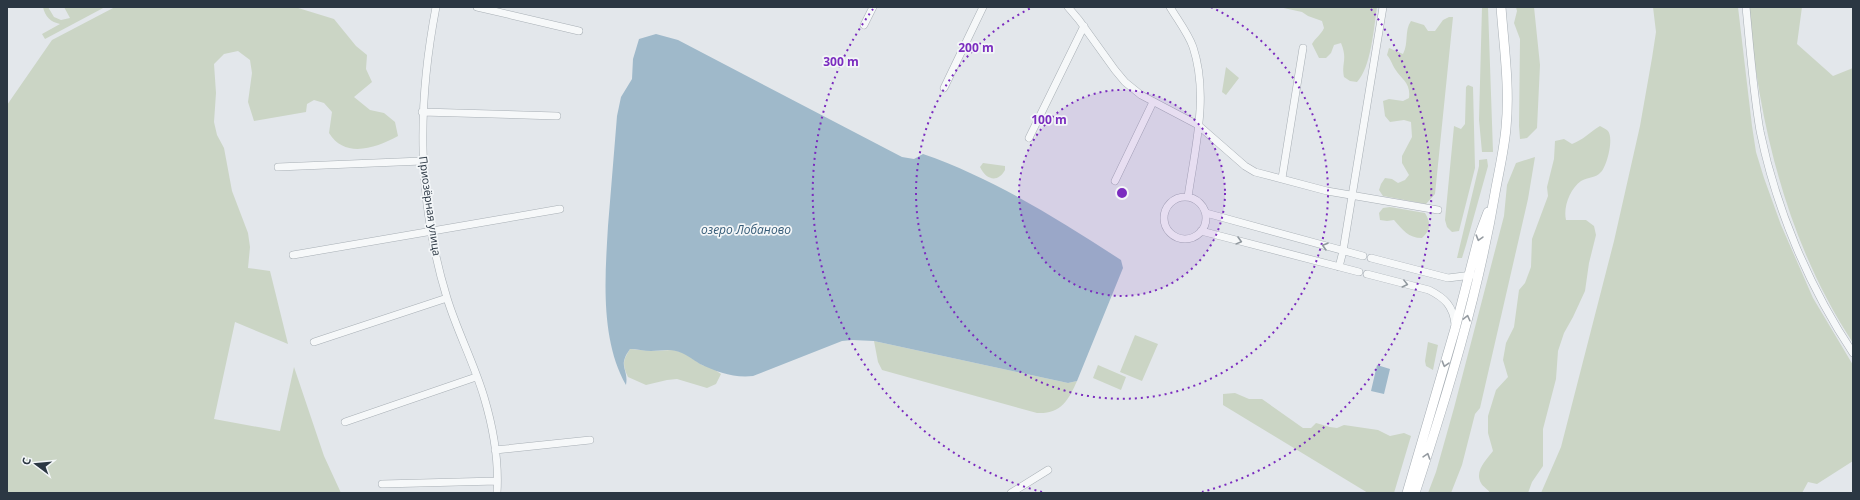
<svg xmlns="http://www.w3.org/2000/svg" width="1860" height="500" font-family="'Open Sans',sans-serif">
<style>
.green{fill:#cbd5c5}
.water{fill:#9fb9ca}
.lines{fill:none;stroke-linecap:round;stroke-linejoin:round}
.minor-casing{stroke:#a8afb5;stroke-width:8}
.secondary-casing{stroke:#a8afb5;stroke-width:10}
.minor{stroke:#f6f8f9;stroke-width:7}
.secondary{stroke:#fff;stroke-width:9}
.oneway{stroke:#959ba1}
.oneway2{stroke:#90989e}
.ring{fill:none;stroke:#7b2cbf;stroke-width:2;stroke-dasharray:2 4}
.labels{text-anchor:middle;stroke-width:3.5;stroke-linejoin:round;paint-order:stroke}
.street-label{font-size:11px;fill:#2b3743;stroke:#f3f6f8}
.water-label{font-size:12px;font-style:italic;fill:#355b77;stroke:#f3f6f8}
.centre{fill:#7b2cbf;stroke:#f3f6f8;stroke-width:2}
.ring-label{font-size:12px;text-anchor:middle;font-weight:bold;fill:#7b2cbf;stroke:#f3f6f8;stroke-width:3.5;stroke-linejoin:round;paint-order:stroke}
</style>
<rect width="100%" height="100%" fill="#e3e7eb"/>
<!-- green -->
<path class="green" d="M43,7H48L54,17L61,20L70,18L64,7H105L45,39L42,34L60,24C51,22 45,17 43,7Z
M115,7H295L334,19L356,46L367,55L366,69L372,82L354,97L370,110L384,113L395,122L398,136C376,148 345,159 329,133L332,112L324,103L314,100L307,104L306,112L254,121L248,102L252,73L250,60L238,51L224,54L214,64L216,93L214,122L217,135L224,148L232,191L248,233L250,247L248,268L270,271L288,344L235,322L214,419L280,431L294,367L324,456L341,493H7V105L52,40Z
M1279,7H1377C1374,27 1371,68 1357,82L1350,81L1344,77C1341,63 1348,60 1341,43L1334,45L1331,53L1326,58H1319L1312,44C1315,38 1321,35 1324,28L1322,21L1308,16L1302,12Z
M1482,7H1488L1493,152H1482L1479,120Z
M1516,7H1534L1540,65L1537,128L1527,138L1520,139L1519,126L1520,39L1514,23L1517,11Z
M1653,7H1738L1752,126L1756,152L1764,178L1781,225L1813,298L1853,365V461L1817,484L1808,482L1802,493H1541L1561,447L1614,241L1640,126L1652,58L1656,32Z
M1748,7H1802L1797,44L1833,76L1853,68V343C1786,240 1760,127 1748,7Z
M1449,17H1453L1435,194L1426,204L1383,196L1379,190L1381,184L1385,178L1392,179L1398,183L1405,180L1409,175L1402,163V156L1412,137L1411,122L1404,120L1390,122L1385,116L1383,101L1389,99L1403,101L1409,98C1411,83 1402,80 1395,69C1392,64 1391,60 1387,55L1389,48L1403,54C1409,43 1404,31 1411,21L1424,25L1428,31H1435L1443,20Z
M1226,67L1239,78L1226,95L1222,92Z
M1468,85L1473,87L1475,168L1459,231L1452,232L1447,227L1445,220L1454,126L1461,129L1465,124L1466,87Z
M1600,126C1602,127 1606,129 1608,131C1614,138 1607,166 1601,172C1596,178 1588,177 1581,181C1570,189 1563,207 1566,220H1586L1594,226L1596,235L1589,263L1585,291L1573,317L1564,333L1558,351L1556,379L1543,429V466L1532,482L1528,493H1490C1488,489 1483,487 1481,483C1474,471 1487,459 1493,451L1488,433V416L1496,390L1508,377L1503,360L1506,343L1514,327L1519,290L1525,283L1531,267L1532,239L1548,196L1547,187L1554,159L1555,141L1564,139L1572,144C1583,140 1590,132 1600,126Z
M1535,157L1528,199L1480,408L1475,414L1462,465L1451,493H1428L1436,472L1454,408L1504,216L1507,185L1516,163Z
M1487,159L1488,166L1466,245L1462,258H1457L1479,166V160Z
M983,163L1005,166V170C998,183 986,180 980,167Z
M1390,207L1425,213C1431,223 1431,230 1422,238C1408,238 1403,230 1394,220L1387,221L1380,220L1379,213L1383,208Z
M1135,335L1158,344L1142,381L1120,372Z
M874,341L1068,383L1077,381C1068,401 1061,414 1037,413L882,370L878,362Z
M1428,342L1438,345L1433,370L1426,366L1425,361Z
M630,349L651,351L673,350L684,353L702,365L712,368L721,374L716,384L707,388L677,379L667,380L646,385L628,377C622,365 623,360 630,349Z
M1098,365L1126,377L1121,390L1093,378Z
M1235,393L1249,399H1262L1303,428H1311L1316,423L1330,427L1337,428L1344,425L1378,430L1390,436L1404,433L1411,436L1394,493H1368L1223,405V394Z"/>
<!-- water -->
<path class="water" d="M656,34L678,40L902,157L914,159L923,154C993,178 1059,220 1121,260L1123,268L1077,381L1068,383L874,341L852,340L842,341L753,376C733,378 717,372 700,364C692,359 685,353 676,351C668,349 659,351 651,351C644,351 637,349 630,349C617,367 629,368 626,385C600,339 605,277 608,226C611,189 614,153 617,116L621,97L632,79L633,59L639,39Z
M1377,365L1390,369L1384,394L1371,391Z"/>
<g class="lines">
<defs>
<path id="minor" d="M436,7C417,106 417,200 447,298C457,331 474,363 484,397C493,427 499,462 497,493
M477,7L579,31
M1068,7L1079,20L1115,70L1125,82L1141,95L1198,125L1245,166L1255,172L1327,191L1438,210
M1170,7C1177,19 1188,33 1193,47C1209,95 1195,148 1188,197
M1746,7C1750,48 1753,90 1760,131C1776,209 1809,287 1853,353
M864,25L873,7
M944,88L983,7
M422,112L557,116
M1029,138L1084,26
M278,167L422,161
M1282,178L1303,48
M1115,181L1153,102
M1164 218a21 21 0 1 1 42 0a21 21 0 1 1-42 0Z
M1206,213L1363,256
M1201,231L1359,272
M293,255L560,209
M1371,258L1448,278L1472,275
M1339,267L1343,251L1383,7
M1367,274L1429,290C1445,298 1453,306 1455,324
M314,342L447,298
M345,422L476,377
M495,450L590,440
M382,484L497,481
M1011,493L1048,470"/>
<path id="secondary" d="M1407,493L1455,329L1479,236L1488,212
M1415,493C1447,395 1478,295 1495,193C1499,171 1504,150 1506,128C1510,88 1504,47 1501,7"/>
</defs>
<!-- minor casing -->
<use href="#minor" class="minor-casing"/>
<!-- secondary casing -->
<use href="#secondary" class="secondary-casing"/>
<!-- minor -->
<use href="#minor" class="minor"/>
<!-- secondary -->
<use href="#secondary" class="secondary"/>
</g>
<!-- one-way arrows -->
<defs><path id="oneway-chevron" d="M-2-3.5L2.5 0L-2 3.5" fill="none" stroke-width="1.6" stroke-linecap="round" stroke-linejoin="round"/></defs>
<g class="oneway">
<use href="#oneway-chevron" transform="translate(1479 238) rotate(106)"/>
<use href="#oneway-chevron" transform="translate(1467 318) rotate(-76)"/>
<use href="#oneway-chevron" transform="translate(1445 364) rotate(106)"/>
<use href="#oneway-chevron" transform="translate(1427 456) rotate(-72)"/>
</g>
<g class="oneway2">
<use href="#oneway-chevron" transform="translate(1239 241) rotate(15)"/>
<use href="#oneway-chevron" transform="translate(1325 246) rotate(-164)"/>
<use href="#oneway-chevron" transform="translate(1405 284) rotate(14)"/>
</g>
<!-- distance rings -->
<circle cx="1122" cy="193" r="103" fill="#7b2cbf" fill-opacity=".12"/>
<g class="ring">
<circle cx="1122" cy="193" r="103"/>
<path d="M1211 7A206 206 0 1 1 1033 7"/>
<path d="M1042 492A310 310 0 0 1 873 9M1371 9A310 310 0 0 1 1202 492"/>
</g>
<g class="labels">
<!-- street labels -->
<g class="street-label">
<text transform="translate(430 206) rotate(82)" y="4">Приозёрная улица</text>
</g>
<!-- water labels -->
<g class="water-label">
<text x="746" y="234">озеро Лобаново</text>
</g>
</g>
<circle cx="1122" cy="193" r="6" class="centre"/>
<g class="ring-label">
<text x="976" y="52">200 m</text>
<text x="841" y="66">300 m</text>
<text x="1049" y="124">100 m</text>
</g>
<!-- border -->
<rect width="1860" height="500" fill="none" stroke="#2b3743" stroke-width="16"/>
<!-- north arrow -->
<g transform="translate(36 464) rotate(286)" stroke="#f3f6f8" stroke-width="3" paint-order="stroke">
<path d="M0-3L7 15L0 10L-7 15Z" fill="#2b3743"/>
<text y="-6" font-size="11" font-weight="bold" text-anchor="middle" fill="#2b3743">С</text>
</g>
</svg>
